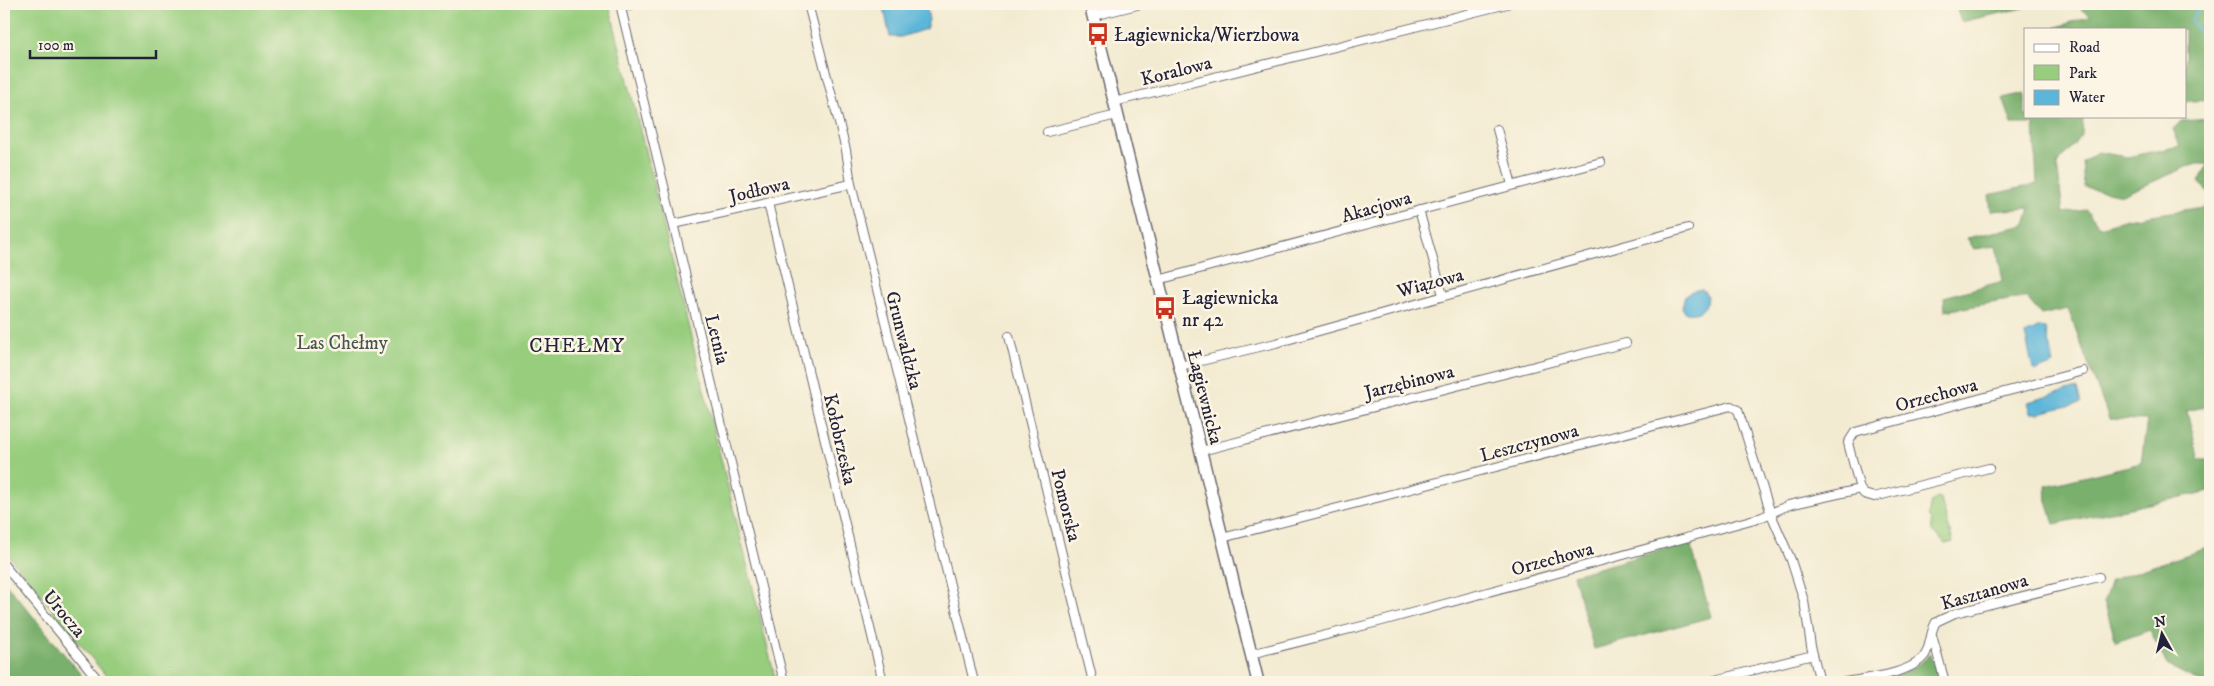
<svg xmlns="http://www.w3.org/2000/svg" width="2214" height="686" font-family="'IM FELL DW Pica',serif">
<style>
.green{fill:#98cd7e;stroke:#5d785c}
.forest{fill:#7ab06d;stroke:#4e6954}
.water{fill:#5cb6d9;stroke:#3f6c8a}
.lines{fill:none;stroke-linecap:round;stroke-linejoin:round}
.stream{stroke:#5cb6d9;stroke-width:2.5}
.street-casing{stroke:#6b6870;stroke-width:10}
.secondary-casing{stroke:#6b6870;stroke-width:14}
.street{stroke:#fff;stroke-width:8}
.secondary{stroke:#fff;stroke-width:11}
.labels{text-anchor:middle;stroke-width:5;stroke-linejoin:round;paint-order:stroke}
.poi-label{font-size:19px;fill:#22223b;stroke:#fcf5e5;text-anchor:start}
.street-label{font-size:19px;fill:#22223b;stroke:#fcf5e5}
.park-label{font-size:19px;fill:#45554f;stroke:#fcf5e5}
.neighbourhood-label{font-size:20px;letter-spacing:1px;fill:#22223b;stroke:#fcf5e5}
</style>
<rect width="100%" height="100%" fill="#fcf5e5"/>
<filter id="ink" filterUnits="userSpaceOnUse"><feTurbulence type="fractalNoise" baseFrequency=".02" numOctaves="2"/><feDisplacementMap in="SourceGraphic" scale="10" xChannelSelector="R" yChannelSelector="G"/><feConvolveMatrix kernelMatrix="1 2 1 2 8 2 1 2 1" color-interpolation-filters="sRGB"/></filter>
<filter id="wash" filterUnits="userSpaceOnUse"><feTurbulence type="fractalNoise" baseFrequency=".0096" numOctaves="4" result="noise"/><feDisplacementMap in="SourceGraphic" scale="20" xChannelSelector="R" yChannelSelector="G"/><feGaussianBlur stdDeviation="1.12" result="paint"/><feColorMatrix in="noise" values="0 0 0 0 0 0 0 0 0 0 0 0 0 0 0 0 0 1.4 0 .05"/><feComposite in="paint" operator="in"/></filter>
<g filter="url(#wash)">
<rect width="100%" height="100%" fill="#f3ebd1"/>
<!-- green -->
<path class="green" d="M4,4H609L776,682H111L4,550Z
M1938,498L1941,500L1953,542L1945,544L1932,531L1931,520L1928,516L1931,502Z"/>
<!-- forest -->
<path class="forest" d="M1955,4H2041L1961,22Z
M2074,4H2147L2154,6L2159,4H2210V99L2185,102V29H2051L2090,16Z
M2025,93V116H2083L2082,135L2057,164L2063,213L2086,210L2100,227L2127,219L2210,206V405L2187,411L2199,460H2210V491L2054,524L2047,501L2046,486L2141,463L2147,420L2109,419L2068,309L2041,315L2026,297L1945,311L1944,297L2003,281L1996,246L1974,249L1967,238L2025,225L2030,208L1991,211L1989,195L2037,184L2034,124H2012L2003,98Z
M2210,119V194L2199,182L2208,164H2194L2122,195L2084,187L2082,162L2097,152L2127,157L2180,146L2173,129L2181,121Z
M1690,542L1711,617L1594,649L1573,575Z
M2210,547V682H2200L2167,665L2150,630L2116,642L2104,601L2111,580Z
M4,581L87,682H4Z
M1929,654L1933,661L1939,682H1861C1880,677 1919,672 1929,654Z"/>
<!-- water -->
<path class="water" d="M883,4H926L929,20L926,29L901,37H890Z
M1702,289L1708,296C1707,309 1699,315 1686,313L1682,308L1685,296L1692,291Z
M2040,327L2045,328L2054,364L2035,371L2033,369L2025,334Z
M2073,389H2077L2081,403L2039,413H2031L2028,402Z"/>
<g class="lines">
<!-- stream -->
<path class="stream" d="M2195,4L2198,10L2191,20C2200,30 2201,43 2210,53"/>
</g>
</g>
<g filter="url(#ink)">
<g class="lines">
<defs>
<path id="street" d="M620,4L784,682
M808,4L846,150L851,184L974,682
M621,6L635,4
M1093,16L1141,4
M1114,102L1507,4
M1497,129L1512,185
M1047,132L1117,115
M768,203L883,682
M1419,210L1443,295
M674,224L851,184
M1158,280L1601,162
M1009,336L1093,682
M1180,366L1276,343L1688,228
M1201,451L1626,343
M1860,489L1848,443L1855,432L2083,371
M1222,538L1731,406L1738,410L1771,514L1791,560L1804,601L1811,646L1820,682
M4,565L100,682
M1932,635L1945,682
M1251,654L1382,621L1762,517L1789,505L1860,489L1864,494L1874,497L1989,468
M1707,682L1813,655
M1845,682C1867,678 1912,674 1925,655C1931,645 1930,631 1936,622L1955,613L2099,577"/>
<path id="secondary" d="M1090,4L1258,682"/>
</defs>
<!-- street casing -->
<use href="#street" class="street-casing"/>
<!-- secondary casing -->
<use href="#secondary" class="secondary-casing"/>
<!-- street -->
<use href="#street" class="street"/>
<!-- secondary -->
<use href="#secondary" class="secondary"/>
</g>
</g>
<!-- icons -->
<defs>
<symbol id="bus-bare" viewBox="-9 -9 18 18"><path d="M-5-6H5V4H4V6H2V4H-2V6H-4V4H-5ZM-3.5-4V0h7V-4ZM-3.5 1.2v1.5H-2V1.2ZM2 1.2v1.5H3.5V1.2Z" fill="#c8321e" stroke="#fcf5e5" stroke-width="2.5" paint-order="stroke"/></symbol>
</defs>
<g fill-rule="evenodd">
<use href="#bus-bare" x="1082" y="18" width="32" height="32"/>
<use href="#bus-bare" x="1149" y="292" width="32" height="32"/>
</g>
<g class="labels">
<!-- poi labels -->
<g class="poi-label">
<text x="1114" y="41">Łagiewnicka/Wierzbowa</text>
<text x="1182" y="304">Łagiewnicka<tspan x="1182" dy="22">nr 42</tspan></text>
</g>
<!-- street labels -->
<g class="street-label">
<text transform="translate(1176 70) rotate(-14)" y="7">Koralowa</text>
<text transform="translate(759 189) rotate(-13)" y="7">Jodłowa</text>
<text transform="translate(1376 206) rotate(-16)" y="7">Akacjowa</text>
<text transform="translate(1430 282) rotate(-15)" y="7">Wiązowa</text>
<text transform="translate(718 339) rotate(76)" y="7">Letnia</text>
<text transform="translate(905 340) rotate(76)" y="7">Grunwaldzka</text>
<text transform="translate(1409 381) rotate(-14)" y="7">Jarzębinowa</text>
<text transform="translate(1936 394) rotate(-15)" y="7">Orzechowa</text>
<text transform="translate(1206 397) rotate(76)" y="7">Łagiewnicka</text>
<text transform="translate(841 439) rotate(77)" y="7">Kołobrzeska</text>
<text transform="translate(1529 442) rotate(-15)" y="7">Leszczynowa</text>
<text transform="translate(1067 505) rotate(76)" y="7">Pomorska</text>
<text transform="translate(1552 558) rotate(-15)" y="7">Orzechowa</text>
<text transform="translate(1984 591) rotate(-16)" y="7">Kasztanowa</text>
<text transform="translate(65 613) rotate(50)" y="7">Urocza</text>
</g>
<!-- park labels -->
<g class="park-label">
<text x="342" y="349">Las Chełmy</text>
</g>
<!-- neighbourhood labels -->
<g class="neighbourhood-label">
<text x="577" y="352">CHEŁMY</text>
</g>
</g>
<!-- margin -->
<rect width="2214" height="686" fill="none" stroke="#fcf5e5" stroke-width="20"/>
<!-- legend -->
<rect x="2024" y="28" width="162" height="90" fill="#fcf5e5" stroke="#a5a1a1"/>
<rect x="2034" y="44" width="25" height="8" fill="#ffffff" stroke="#a5a1a1"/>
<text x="2069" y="52" font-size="15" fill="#22223b">Road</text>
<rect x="2034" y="65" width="25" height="15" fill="#98cd7e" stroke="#a5a1a1"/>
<text x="2069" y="78" font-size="15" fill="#22223b">Park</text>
<rect x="2034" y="90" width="25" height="15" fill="#5cb6d9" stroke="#a5a1a1"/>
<text x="2069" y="102" font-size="15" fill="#22223b">Water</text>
<!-- north arrow -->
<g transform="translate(2162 634) rotate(352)" stroke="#fcf5e5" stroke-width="4" paint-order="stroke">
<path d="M0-4L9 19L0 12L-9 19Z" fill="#22223b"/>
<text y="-8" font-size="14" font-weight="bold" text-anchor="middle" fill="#22223b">N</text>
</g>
<!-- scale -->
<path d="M30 50v8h126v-8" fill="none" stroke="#22223b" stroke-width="2.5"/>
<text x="38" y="50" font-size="15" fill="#22223b" stroke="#fcf5e5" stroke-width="4" paint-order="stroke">100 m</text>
</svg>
